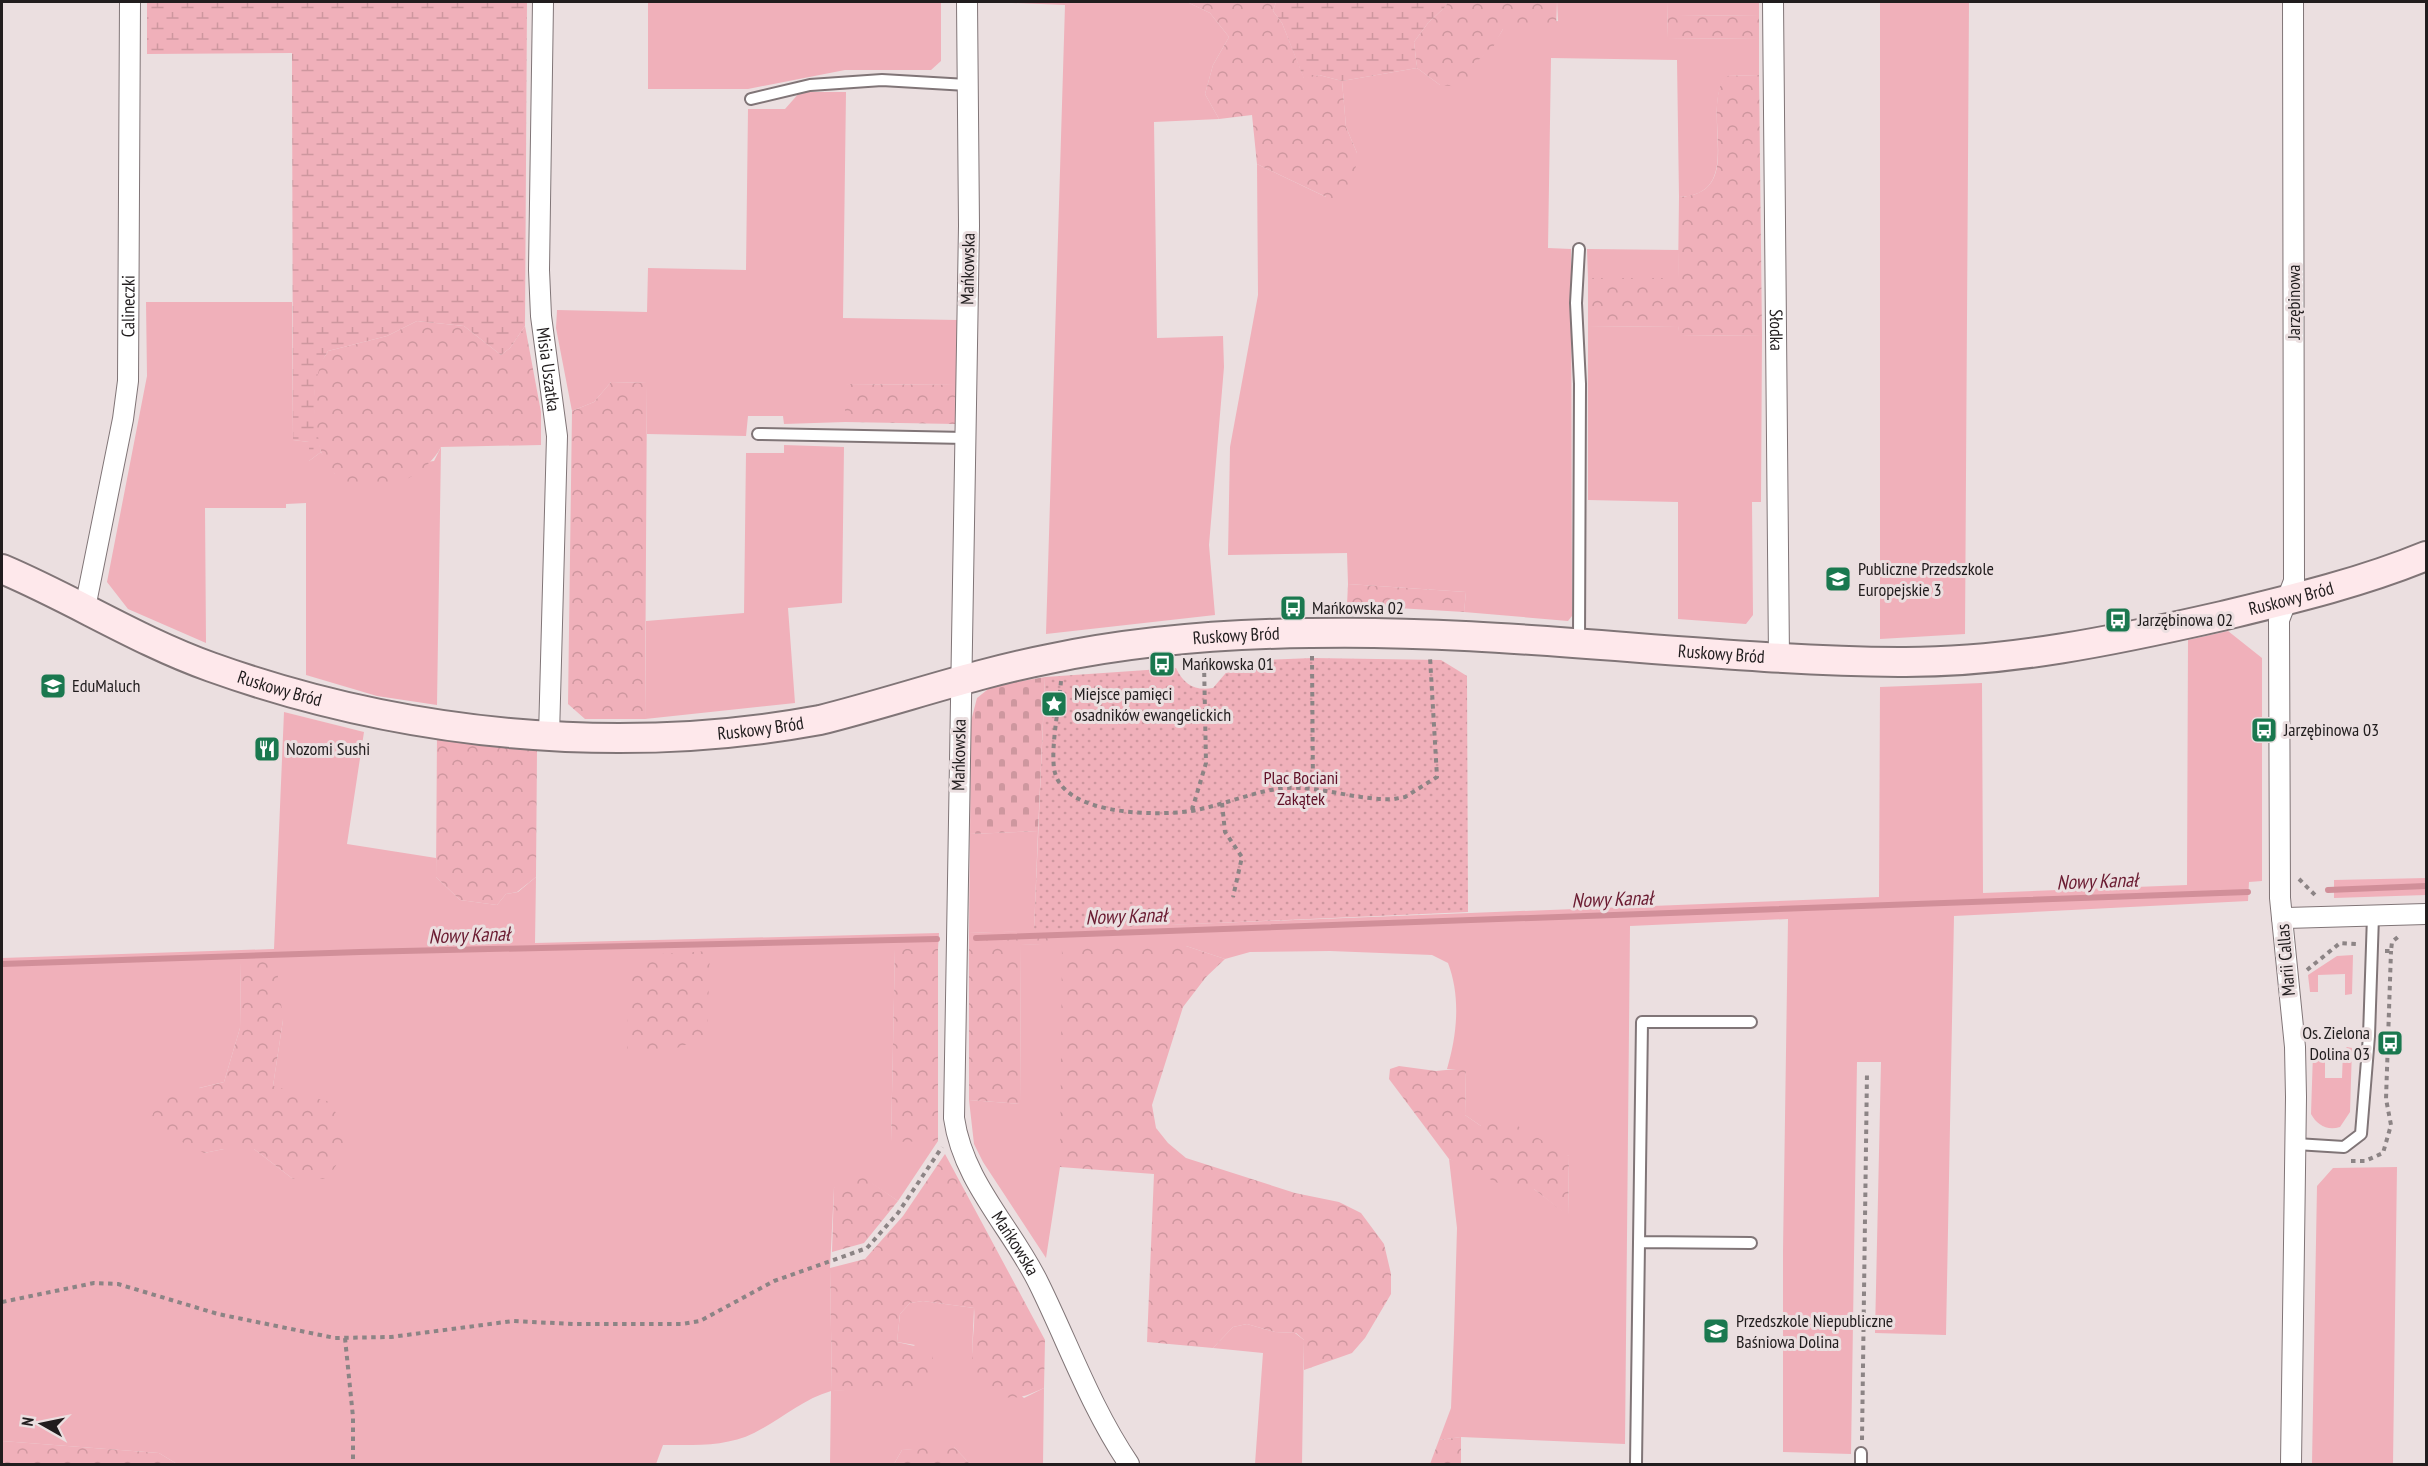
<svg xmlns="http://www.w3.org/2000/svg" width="2428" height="1466" font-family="'PT Sans Narrow',sans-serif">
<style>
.green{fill:#f0b0ba;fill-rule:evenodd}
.forest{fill:url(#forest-crowns)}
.wetland{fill:url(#wetland-marsh)}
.cemetery{fill:url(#cemetery-stones)}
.park{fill:url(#park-dots)}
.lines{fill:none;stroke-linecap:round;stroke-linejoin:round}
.stream{stroke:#d18f99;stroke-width:6}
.lane-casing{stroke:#807577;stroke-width:14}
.street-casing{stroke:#807577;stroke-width:22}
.secondary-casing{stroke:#807577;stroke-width:32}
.path{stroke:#8c8485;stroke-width:4;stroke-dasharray:4.5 4.5;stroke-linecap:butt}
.lane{stroke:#fff;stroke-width:10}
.street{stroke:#fff;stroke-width:20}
.secondary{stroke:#fee8eb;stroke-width:28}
.labels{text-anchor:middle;stroke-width:6;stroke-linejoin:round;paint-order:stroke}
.street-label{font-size:18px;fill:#211d1e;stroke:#ebdfe0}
.poi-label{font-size:18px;fill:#211d1e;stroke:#ebdfe0;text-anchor:start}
.park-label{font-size:18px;fill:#601028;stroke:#ebdfe0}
.water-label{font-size:20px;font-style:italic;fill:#6a1b31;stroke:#ebdfe0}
</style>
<defs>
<pattern id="forest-crowns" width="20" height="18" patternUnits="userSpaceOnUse" patternTransform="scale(1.5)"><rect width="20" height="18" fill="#f0b0ba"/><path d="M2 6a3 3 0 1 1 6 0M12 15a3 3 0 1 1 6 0" fill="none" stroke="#ce979f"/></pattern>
<pattern id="wetland-marsh" width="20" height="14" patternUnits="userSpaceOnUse" patternTransform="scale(1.5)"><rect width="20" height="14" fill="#f0b0ba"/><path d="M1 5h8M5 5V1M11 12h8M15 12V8" fill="none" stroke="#ce979f"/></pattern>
<pattern id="cemetery-stones" width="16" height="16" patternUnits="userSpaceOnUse" patternTransform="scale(1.5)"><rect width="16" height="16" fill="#f0b0ba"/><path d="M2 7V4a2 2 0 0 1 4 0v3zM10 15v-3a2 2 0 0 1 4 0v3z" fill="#ce979f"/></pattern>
<pattern id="park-dots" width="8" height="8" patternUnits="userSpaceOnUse" patternTransform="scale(1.5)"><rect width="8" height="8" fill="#f0b0ba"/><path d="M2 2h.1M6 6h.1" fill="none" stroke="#ce979f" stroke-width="1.8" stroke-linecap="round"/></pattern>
</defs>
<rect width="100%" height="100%" fill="#ebdfe0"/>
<!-- green -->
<path class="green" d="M648,2H941V61L931,70H845L748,89H648Z
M987,2H1187L1210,13L1229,37L1213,65L1205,94L1219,119L1154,122L1157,338L1223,336L1224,367L1209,545L1215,615L1046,634L1065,5Z
M1557,2H1667L1668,38L1759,39V75L1726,76C1699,113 1747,194 1679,197L1677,60L1551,58L1548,248L1571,249L1572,616L1568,621L1464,612L1466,592L1348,584L1347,553L1228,555L1230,447L1258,295L1257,164L1326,197L1357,153L1346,127L1342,81L1417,68L1440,85C1469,67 1486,59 1503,29L1558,21Z
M1679,2H1759V16L1679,15Z
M1880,2H1969L1965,634L1880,639Z
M800,92H846L843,318L958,320L956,385L846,384L845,422L784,424L783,416H748L746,436L647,434V383L611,382L594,402L572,411L556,328L557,310L647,312L648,268L746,270L748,109H785Z
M1587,249L1679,250L1678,278H1588Z
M146,302H292L293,440L309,442V461L321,452L335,474L434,461L441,447L437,705L377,696L306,675V503L286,504V508H205L206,643L128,609L107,582L147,376Z
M1678,326L1680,336L1762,335L1761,502H1752L1753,615L1746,624L1678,619V502L1588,500V327Z
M784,445L844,447L842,603L788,608L795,703L645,719L646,621L744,613L746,453H784Z
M2228,631L2262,658V881L2249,882L2248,901L1954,916L1946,1335L1875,1333L1881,1062H1857L1851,1454L1783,1452V1251L1788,919L1630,926L1625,1444L1461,1437L1439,1440L1451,1408L1454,1333L1457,1228L1449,1159L1534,1189L1568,1215L1569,1156L1481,1126L1465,1115L1466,1069H1447C1457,1035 1461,997 1448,963L1432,955L1330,951L1250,952L1225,959L1186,946L1060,1167L1046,1258L983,1162L974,1144L969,1100L1020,1104L1021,945L1062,943L1063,929L1879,897L1880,687L1982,683L1983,893L2187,885L2188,640Z
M284,712L364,732L347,844L436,858V877L460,900L497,905L506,894L518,892L536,877L535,943L939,933L938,949H895L891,1141H938L898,1201L865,1179L834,1188L830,1268L832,1391L845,1390L915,1345L897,1342L900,1314L910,1303L923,1301L974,1308L972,1353L1024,1398L1044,1388L1043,1464H970L954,1447L902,1450L894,1464H830L831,1391C803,1399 780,1420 754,1433C726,1447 693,1445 663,1445L656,1464H177L159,1453L2,1441V958L274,949ZM241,962L283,1020L273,1086L293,1179L254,1149H224L204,1153L199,1088L224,1082L240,1028Z
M1038,831L1034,931L969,933L970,834Z
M2426,878V895L2334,898V880Z
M2353,955L2352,994L2345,995V974L2318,975V992H2310L2308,975L2337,956Z
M2347,1047L2352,1048L2350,1112L2340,1127C2327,1131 2317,1125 2311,1114L2313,1053H2325V1078H2342L2343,1051Z
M2397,1167L2393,1464H2312L2317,1186L2333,1168Z
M1247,1324L1275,1332L1295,1333L1304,1340L1302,1464H1255L1263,1353L1213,1348L1233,1327Z"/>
<!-- forest -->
<path class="forest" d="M1187,2H1276L1273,11L1282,23L1304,78L1319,75L1342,81L1346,127L1357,153L1354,185L1341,204L1257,164L1252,115L1219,119L1205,94L1213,65L1229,37L1210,13Z
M1447,2H1557L1556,29H1503L1492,49L1471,66V88L1440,85L1417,68L1414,42L1428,23L1446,6Z
M1667,2H1679V15L1759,16V39L1668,38Z
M1759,75L1762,335L1679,336L1678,326L1588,327V278H1678L1679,197C1747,194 1700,114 1725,76Z
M417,321L464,326L501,355L510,348L525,326L541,412V445L441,447C423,481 370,502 336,475C312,455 311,399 317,370C319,364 325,357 328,351L387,336Z
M611,382L647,383L645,719H585L568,704L572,411L594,402Z
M845,384L956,385L955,424L845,422Z
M1348,584L1466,592L1464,612L1347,605Z
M437,735L537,751L536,877L517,892L506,894L497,905L460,900L436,877Z
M1063,929V943L1152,942L1186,946L1225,959L1206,977L1183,1007L1152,1105L1156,1128L1168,1143L1186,1158L1295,1193L1339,1202L1361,1213L1384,1244L1391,1274V1294L1365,1338L1352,1353L1304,1370V1340L1296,1333L1275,1332L1247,1324L1233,1327L1213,1348L1147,1342L1154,1174L1060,1167L1062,944L1021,945L1020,1104L969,1100V933Z
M895,949H938V1141L891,1142Z
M710,951L707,1037L663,1053L627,1055L629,956Z
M276,960L283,1020L273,1086L330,1102C350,1139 352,1143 327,1179H293L254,1149H224L204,1153L176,1139L152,1116L159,1098L224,1082L240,1028L241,962Z
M1399,1066L1436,1071L1466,1068L1465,1115L1481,1126L1504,1118L1569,1156L1568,1216L1534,1189L1522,1195L1449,1159L1389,1079L1390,1069Z
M945,1154L1045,1340L1044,1388C1026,1396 1014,1402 995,1394C959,1378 977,1338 974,1308L923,1301L910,1303L900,1314L897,1342L932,1350L934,1371L919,1389L832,1391L830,1268L865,1259L903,1216Z
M865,1178L898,1201L864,1243L832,1252L834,1188L843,1179Z
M1461,1437V1464H1430L1439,1440Z
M2,1441L159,1453L177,1464H2Z
M945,1446L954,1447L970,1464H894L902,1450Z"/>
<!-- wetland -->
<path class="wetland" d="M147,2H527L525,326L510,348L501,355L464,326L417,321L387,336L328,351C308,383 314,416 321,452L309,461V442L293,440L292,53L147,54Z
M1276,2H1447L1446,6L1428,23L1414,42L1417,68L1342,81L1319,75L1304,79L1282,23L1273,11Z"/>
<!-- cemetery -->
<path class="cemetery" d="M1045,677L1038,831L970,834L971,721L977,698L992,686Z"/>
<!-- park -->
<path class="park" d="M1312,658L1441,660L1467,676L1468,912L1034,931L1045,677L1176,668C1184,685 1195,691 1213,688L1236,661Z"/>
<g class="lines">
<!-- stream -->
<path class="stream" d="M2328,890L2426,886
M976,938L2248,892
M2,964L360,952L937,939"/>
<defs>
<path id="lane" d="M751,99L810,85L882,80L967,85
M758,434L966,438
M1579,641L1580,384L1576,303L1579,249
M2296,1144L2344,1147L2361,1134L2369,1036L2373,916
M1639,1242L1751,1243
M1636,1464L1642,1022H1751
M1861,1464V1453"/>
<g id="street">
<path id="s1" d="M543,2L539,270L541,316L557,436L549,736"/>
<path id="s2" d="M967,2L969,226L954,1118C963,1182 1012,1228 1039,1284C1069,1345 1091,1408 1129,1464"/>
<path id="s3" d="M1773,2L1779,658"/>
<path id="s4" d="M85,608L123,419L128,381L130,2"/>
<path d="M2282,918L2426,914"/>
<path d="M2291,1464L2296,1097L2295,1047L2280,898L2279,620L2294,581L2293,2"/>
</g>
<g id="secondary">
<path id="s5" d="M2,569C73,599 138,641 211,667C404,736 618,757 820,720C896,701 972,674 1049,659C1134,641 1223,634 1310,633C1506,629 1702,660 1899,662C2007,663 2117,640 2222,616C2292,599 2360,583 2426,556"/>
</g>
</defs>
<!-- lane casing -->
<use href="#lane" class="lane-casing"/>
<!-- street casing -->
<use href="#street" class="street-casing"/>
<!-- secondary casing -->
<use href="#secondary" class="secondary-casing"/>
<!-- path -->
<path class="path" d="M1312,656L1313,790
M1061,681C1059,706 1051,745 1054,768C1060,816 1156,816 1191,811C1220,806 1247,794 1276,789C1315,783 1354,801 1394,799L1405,797L1437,777L1430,657
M1222,803L1225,832L1242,857L1233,897
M1192,810L1206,763L1204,662
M2299,879L2317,897
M2385,951H2391L2392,942L2399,936
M2307,970L2340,943L2358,944
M2351,1161H2365L2383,1153L2391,1125L2386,1099L2391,951
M2,1302L94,1283L118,1284L218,1314L335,1338L391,1337L513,1321L573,1324H682L700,1321L774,1281L867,1248L898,1213L942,1147
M345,1338L353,1417V1464
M1862,1440L1867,1072"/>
<!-- lane -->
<use href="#lane" class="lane"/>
<!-- street -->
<use href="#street" class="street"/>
<!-- secondary -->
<use href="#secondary" class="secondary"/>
</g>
<!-- icons -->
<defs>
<symbol id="school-square" viewBox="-11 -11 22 22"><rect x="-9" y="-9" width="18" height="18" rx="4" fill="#1a784f" stroke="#ebdfe0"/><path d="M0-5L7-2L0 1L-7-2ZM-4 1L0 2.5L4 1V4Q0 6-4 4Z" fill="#fff"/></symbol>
<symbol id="bus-square" viewBox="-11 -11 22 22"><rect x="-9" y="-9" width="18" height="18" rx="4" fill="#1a784f" stroke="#ebdfe0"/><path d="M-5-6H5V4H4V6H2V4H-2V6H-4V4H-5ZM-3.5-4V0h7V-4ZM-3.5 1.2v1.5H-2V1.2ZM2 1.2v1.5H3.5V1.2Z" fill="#fff"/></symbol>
<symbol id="sight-square" viewBox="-11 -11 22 22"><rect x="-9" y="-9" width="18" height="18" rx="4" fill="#1a784f" stroke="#ebdfe0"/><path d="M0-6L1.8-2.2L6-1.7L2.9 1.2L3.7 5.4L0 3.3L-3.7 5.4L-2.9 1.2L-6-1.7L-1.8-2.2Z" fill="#fff"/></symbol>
<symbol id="restaurant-square" viewBox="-11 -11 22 22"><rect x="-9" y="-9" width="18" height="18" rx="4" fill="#1a784f" stroke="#ebdfe0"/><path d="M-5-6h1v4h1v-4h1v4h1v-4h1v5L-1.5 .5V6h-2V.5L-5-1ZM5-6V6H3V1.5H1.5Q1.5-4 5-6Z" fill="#fff"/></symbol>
</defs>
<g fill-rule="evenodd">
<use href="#school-square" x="1823" y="564" width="30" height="30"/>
<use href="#bus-square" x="1278" y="593" width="30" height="30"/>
<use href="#bus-square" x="2103" y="605" width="30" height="30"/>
<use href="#bus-square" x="1147" y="649" width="30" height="30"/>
<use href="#school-square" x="38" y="671" width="30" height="30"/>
<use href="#sight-square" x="1039" y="689" width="30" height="30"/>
<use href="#bus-square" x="2249" y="715" width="30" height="30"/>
<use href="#restaurant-square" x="252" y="734" width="30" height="30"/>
<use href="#bus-square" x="2375" y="1028" width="30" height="30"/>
<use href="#school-square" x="1701" y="1316" width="30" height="30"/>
</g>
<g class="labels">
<!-- street labels -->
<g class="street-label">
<text transform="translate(968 269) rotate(-89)" y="6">Mańkowska</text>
<text transform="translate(2294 302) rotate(-90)" y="6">Jarzębinowa</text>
<text dy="6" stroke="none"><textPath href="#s4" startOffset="306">Calineczki</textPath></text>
<text dy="6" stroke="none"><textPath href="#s3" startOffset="328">Słodka</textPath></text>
<text dy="6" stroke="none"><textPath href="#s1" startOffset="368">Misia Uszatka</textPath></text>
<text dy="6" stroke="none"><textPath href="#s5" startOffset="2337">Ruskowy Bród</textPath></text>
<text dy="6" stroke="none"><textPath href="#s5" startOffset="1275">Ruskowy Bród</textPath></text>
<text dy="6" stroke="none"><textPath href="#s5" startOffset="1761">Ruskowy Bród</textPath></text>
<text dy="6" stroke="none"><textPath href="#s5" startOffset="303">Ruskowy Bród</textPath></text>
<text dy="6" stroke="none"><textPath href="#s5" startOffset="789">Ruskowy Bród</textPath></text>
<text transform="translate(959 755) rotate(-89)" y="6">Mańkowska</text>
<text transform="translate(2286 960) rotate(-95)" y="6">Marii Callas</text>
<text dy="6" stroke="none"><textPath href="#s2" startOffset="1257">Mańkowska</textPath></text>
</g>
<!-- poi labels -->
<g class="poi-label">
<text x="1858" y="575">Publiczne Przedszkole<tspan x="1858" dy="21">Europejskie 3</tspan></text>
<text x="1312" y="614">Mańkowska 02</text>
<text x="2138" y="626">Jarzębinowa 02</text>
<text x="1182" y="670">Mańkowska 01</text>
<text x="72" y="692">EduMaluch</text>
<text x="1074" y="700">Miejsce pamięci<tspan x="1074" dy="21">osadników ewangelickich</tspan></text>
<text x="2284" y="736">Jarzębinowa 03</text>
<text x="286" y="755">Nozomi Sushi</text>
<text x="2370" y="1039" text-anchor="end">Os. Zielona<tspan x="2370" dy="21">Dolina 03</tspan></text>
<text x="1736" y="1327">Przedszkole Niepubliczne<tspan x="1736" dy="21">Baśniowa Dolina</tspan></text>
</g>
<!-- park labels -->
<g class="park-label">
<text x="1301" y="784">Plac Bociani<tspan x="1301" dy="21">Zakątek</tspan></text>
</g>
<!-- water labels -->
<g class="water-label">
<text transform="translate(2097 881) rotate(-2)" y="7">Nowy Kanał</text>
<text transform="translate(1612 899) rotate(-2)" y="7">Nowy Kanał</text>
<text transform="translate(1126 916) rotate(-2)" y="7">Nowy Kanał</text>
<text transform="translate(469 935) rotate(-2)" y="7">Nowy Kanał</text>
</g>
</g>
<!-- border -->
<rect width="2428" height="1466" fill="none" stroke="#211d1e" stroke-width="6"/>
<!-- north arrow -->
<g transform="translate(42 1424) rotate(279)" stroke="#ebdfe0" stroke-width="4.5" paint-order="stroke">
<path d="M0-4.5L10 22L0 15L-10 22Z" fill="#211d1e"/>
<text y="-9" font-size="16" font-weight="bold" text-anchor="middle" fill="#211d1e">N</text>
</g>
</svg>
